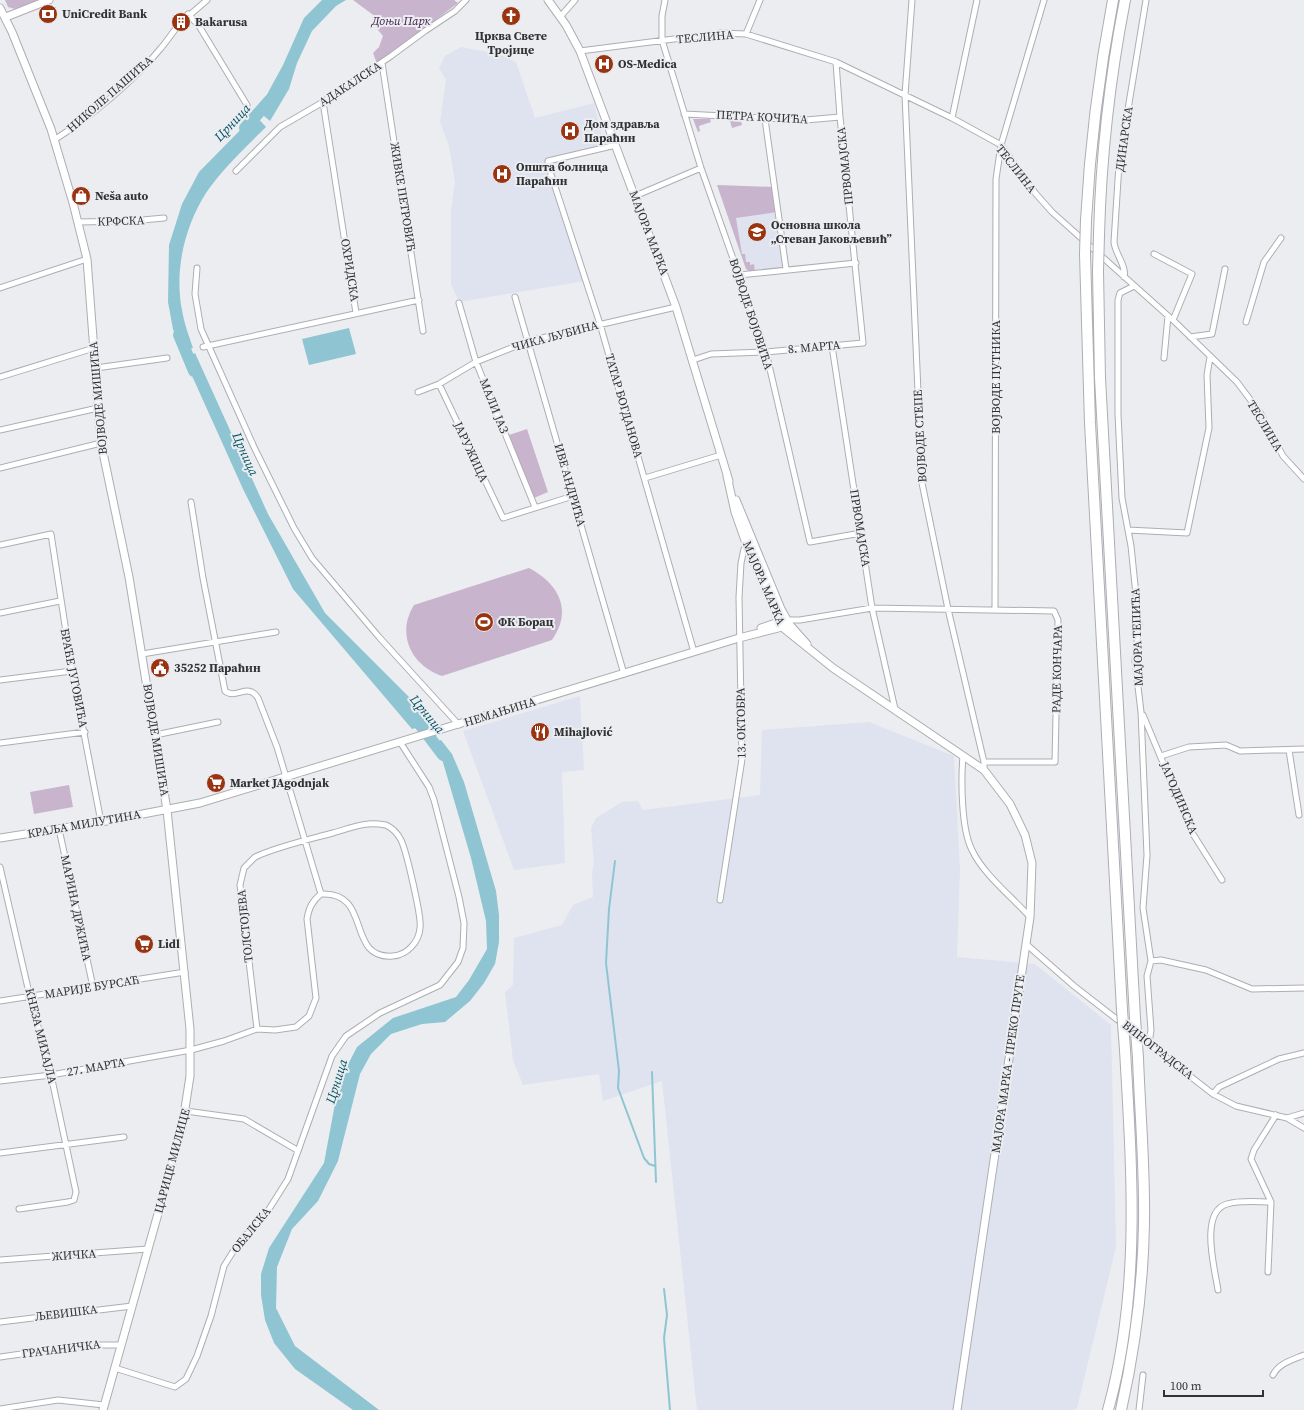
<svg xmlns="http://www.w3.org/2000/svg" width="1304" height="1410" font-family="'Source Serif 4',serif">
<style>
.built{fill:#dfe3ef}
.green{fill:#c9b4ce}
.water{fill:#8fc5d2}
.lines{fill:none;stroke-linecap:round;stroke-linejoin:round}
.stream{stroke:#8fc5d2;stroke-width:2}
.river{stroke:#8fc5d2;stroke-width:12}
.street-casing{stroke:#adaeb2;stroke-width:7}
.secondary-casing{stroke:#adaeb2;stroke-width:9}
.highway-casing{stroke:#adaeb2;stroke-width:12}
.street{stroke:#fff;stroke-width:5}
.secondary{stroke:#fff;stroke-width:7}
.highway{stroke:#fff;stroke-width:10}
.highway-bridge-casing{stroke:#adaeb2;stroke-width:12;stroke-linecap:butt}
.highway-bridge{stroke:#fff;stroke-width:10}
.labels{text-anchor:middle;stroke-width:4;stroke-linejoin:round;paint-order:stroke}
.poi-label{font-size:12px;font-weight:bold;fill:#313234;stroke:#ebedf1;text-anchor:start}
.park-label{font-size:12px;font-style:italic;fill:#3d1946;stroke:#ebedf1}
.street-label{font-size:12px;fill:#313234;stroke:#ebedf1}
.water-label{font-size:13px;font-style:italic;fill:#035462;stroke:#ebedf1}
</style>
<rect width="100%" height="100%" fill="#ebedf1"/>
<!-- built -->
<path class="built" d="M461,47L499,54L516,62L535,118L594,103L604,145L546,160L585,281L459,302L451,284V210L455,182L449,146L440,122L446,80L439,68L445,56Z
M717,185L773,187L785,266L782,269L751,272L746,269Z
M580,696L584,770L562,772L565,863L514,870L463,731Z
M869,722L954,756L960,869L957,957L1035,964L1111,1025L1116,1247L1077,1408L1072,1410H697L662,1081L603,1101L599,1074L523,1085L513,1060L505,992L513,985L514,938L562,925L573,905L593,897L592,872L594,864L591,828L596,818L622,802L638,801L643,810L760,795L762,730Z"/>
<!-- green -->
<path class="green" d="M5,0H41L15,9L8,7Z
M353,0H454L458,3L377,64L373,53L379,47L383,36L378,30L380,20Z
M693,119H710L711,122L699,126L700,131L698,132Z
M730,121H741L742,125L732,128Z
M717,185L773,187L777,212L736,218L742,254H745L746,262H750V265L754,264L755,272H751L746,269Z
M527,429L548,492L534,498L509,435Z
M529,568C559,584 573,610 552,640L442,676C411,665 396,634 414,605Z
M69,785L73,807L34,814L30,792Z"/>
<!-- water -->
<path class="water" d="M322,0H346L336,6L312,31L297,63L289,89L270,121L258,111L283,65L304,18Z
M255,115L266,127C247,146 221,170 206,193C185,226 174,270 182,310C184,323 189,336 193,348L181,351L173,329L168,302L169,245L182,204L199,172Z
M349,328L356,354L309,365L302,339Z
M195,353L268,514L325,613L435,723L412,729L293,589L243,489L184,358Z
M441,740L452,754L464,782L496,891L499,915V942L495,964L484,983L470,1001L445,1022L422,1024L391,1034L371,1054L360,1074L338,1161L318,1201L292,1229L277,1267L276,1308L295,1346L379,1410H353L295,1369L274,1343L265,1320L261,1295V1274L269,1248L324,1163L339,1082L357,1047L393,1018L456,997L469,980L487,949L486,921L471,858L442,759L431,743Z"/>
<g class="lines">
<!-- stream -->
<path class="stream" d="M615,861L609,909L606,963L619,1071L618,1088L644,1158L649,1164L655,1166
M652,1072L656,1182
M664,1289L667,1315L664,1338L670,1410"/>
<!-- river -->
<path class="river" d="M245,128L270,100
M179,335L194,371
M412,714L443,755"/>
<defs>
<path id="street" d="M665,0L662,16V40L701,168L766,352L810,542L861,533
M912,0L905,95L922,483L948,609L984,762V770
M188,14L199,26L247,105
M560,17L575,0
M185,19L207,0
M746,34L760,0
M580,51L721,33L746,34L836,62L952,118L1001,145L1036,194L1052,212L1175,322L1237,382L1261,414L1283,456L1304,479
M382,63L423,331
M323,102L356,313
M684,114L806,120L840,117
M952,118L977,0
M765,119L786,269
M54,140C89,118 135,80 161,48C167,41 172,33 178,26
M616,145L548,161V165L600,324L694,652
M236,171L280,127L323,102L391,56L425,31L455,11L466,0
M635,196L701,168
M78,222L132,221L164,218
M1154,254L1192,274L1173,320
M197,268L195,294L201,329L254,447L294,528L312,558L379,637L459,725
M739,275L856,263
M1124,277C1127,266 1115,254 1114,242L1119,164L1146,0
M1134,286L1120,293L1118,300V414L1122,498L1131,546L1139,624L1135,661L1141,712L1147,855L1143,908L1151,961L1147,976L1151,1030L1149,1044
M0,288L87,259
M515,297L624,674
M459,303L476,362L535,507
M1246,322L1264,262L1281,238
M1190,337L1212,334L1225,269
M832,346L872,608L895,709
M203,347L419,300
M1164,358L1168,316
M693,360L711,354L766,352L863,343L840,117L836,62
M96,368L167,358
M0,377L94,348
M439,384L503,518L573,496
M418,392L439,384L476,362L529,341L676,307
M0,430L98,408
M0,468L101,443
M645,478L721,455
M191,502L203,578L225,691C236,700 248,682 258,698L277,747L321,894
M1128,530L1187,533L1209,428L1207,375L1210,357
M0,545L51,534L72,671L101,822
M995,610L996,179L1001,145L1044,0
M0,613L60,601
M787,620H800L872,608L1054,611L1058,620L1055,762H984
M142,654L276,632
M0,680L72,671
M1143,715L1193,834L1222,880
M155,735L218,722
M0,743L85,732
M1289,750L1299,815
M963,756C961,779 961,829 972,850C983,874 1012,897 1030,917
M1161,756L1189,747L1226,745L1240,751L1304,749
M59,829L93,987
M0,867L30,997L51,1075L76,1192L74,1200L68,1202L19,1209
M720,900L742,759L739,597L741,563L744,549L747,546
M1026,944L1074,986L1213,1094L1236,1106L1287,1118L1304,1128
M1151,961L1161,960L1206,970L1252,989L1304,988
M0,1001L185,972
M257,1029L240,885L244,868L255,857C279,846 307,840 333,833C344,830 356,825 368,824C374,823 380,824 386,825C392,828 398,834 401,840C406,850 422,917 420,928C419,942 407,955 393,956C345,960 373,891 321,894
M0,1081L51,1075L191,1050L224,1041L257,1029L275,1030L296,1027L309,1016L316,998L307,919C309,908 312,901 321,894
M1213,1094L1219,1087L1279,1059L1304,1053
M186,1111L244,1119L297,1150
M1287,1118L1304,1113
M0,1153L124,1137
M0,1260L148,1249
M1268,1272L1271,1202L1251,1159L1254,1150L1276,1115
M1218,1290C1215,1270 1199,1212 1227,1204C1241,1200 1257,1202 1271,1202
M0,1322L132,1306
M0,1357L84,1345H121
M115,1368L175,1387L186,1379L197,1356L211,1316L224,1266L239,1242L264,1217L288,1179L332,1056L346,1036L380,1013L440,985L458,962L463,948L464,923L459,897L434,800L429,787L400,742
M1273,1375C1279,1363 1292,1360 1304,1355
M0,1409L58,1400L104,1405
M1139,1410L1143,1375"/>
<path id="secondary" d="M548,0L566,25L580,51L676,307L729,481
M0,8L12,32L51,129L73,203L87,259L101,443L129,577L167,810L190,1029V1076L182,1128L103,1410
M6,17L49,0
M727,476L735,512L747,546L782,627L833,668L984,770L1010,804L1025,835L1032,863L1030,917L957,1410
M736,500L781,609L790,625L807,644
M761,628L784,620
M0,838L101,822L200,803L739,638L790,625"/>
<path id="highway" d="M1086,220C1090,146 1099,73 1113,0
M1099,235C1101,156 1110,77 1125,0
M1085,254L1090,423L1122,1010
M1098,271L1100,378L1135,1018
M1108,1410C1141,1292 1132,1171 1125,1050
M1121,1410C1135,1348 1143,1286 1144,1223C1145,1168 1140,1113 1138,1058"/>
</defs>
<!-- street casing -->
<use href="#street" class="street-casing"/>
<!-- secondary casing -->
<use href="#secondary" class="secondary-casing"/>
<!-- highway casing -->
<use href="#highway" class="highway-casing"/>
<!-- street -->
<use href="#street" class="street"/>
<!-- secondary -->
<use href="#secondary" class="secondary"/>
<!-- highway -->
<use href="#highway" class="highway"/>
<defs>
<path id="highway-bridge" d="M1085,254L1086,220
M1098,271L1099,235
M1122,1010L1125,1050
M1135,1018L1138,1058"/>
</defs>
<!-- highway-bridge casing -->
<use href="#highway-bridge" class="highway-bridge-casing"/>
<!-- highway-bridge -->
<use href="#highway-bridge" class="highway-bridge"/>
</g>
<!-- icons -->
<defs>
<symbol id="bank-disc" viewBox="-11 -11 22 22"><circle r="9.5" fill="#9a3310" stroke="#ebedf1"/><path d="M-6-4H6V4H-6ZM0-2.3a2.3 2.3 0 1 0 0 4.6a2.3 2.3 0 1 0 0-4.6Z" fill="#fff"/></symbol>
<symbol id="church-disc" viewBox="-11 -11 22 22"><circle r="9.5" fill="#9a3310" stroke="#ebedf1"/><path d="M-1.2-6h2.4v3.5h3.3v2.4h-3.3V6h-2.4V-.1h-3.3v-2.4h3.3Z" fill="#fff"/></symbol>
<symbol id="building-disc" viewBox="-11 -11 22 22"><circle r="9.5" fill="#9a3310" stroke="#ebedf1"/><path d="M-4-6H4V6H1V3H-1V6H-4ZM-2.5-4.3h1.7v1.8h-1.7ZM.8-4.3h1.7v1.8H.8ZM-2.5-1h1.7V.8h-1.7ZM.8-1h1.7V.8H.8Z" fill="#fff"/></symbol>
<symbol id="hospital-disc" viewBox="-11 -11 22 22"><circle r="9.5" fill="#9a3310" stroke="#ebedf1"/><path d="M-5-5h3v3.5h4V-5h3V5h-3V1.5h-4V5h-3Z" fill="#fff"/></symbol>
<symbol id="shop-disc" viewBox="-11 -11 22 22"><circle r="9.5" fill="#9a3310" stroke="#ebedf1"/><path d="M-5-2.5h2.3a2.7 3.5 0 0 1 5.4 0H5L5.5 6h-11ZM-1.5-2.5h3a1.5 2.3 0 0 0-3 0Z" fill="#fff"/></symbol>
<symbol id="school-disc" viewBox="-11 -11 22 22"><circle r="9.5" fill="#9a3310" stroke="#ebedf1"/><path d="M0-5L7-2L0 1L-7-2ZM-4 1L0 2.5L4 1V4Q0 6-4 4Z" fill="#fff"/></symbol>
<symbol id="stadium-disc" viewBox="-11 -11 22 22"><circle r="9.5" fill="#9a3310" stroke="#ebedf1"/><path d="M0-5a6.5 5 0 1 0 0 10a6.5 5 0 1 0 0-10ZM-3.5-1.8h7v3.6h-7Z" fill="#fff"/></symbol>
<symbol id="civic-disc" viewBox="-11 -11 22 22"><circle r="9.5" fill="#9a3310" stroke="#ebedf1"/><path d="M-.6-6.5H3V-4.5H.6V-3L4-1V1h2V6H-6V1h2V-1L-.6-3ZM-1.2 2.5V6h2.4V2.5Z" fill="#fff"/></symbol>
<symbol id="restaurant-disc" viewBox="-11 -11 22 22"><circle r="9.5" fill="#9a3310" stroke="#ebedf1"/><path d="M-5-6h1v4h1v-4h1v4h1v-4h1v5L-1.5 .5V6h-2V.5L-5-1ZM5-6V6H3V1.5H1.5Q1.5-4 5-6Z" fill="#fff"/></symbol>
<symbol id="supermarket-disc" viewBox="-11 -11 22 22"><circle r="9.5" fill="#9a3310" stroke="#ebedf1"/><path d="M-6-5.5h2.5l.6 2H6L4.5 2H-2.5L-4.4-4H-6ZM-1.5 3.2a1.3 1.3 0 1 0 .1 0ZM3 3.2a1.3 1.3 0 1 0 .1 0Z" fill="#fff"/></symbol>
</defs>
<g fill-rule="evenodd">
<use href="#bank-disc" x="37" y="3" width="22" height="22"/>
<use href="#church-disc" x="500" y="5" width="22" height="22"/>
<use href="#building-disc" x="170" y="11" width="22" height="22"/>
<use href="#hospital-disc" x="593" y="53" width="22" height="22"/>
<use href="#hospital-disc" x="559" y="120" width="22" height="22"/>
<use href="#hospital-disc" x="491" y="163" width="22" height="22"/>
<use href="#shop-disc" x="70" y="185" width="22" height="22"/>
<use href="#school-disc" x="746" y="221" width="22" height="22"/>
<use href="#stadium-disc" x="473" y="611" width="22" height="22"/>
<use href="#civic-disc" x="149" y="657" width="22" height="22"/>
<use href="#restaurant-disc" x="529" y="721" width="22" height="22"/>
<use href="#supermarket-disc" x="205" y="772" width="22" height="22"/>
<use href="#supermarket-disc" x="133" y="933" width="22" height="22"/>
</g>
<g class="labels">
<!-- poi labels -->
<g class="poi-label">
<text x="62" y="18">UniCredit Bank</text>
<text x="195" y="26">Bakarusa</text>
<text x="511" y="40" text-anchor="middle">Црква Свете<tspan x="511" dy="14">Тројице</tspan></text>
<text x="618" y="68">OS-Medica</text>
<text x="584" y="128">Дом здравља<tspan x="584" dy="14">Параћин</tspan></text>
<text x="516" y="171">Општа болница<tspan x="516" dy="14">Параћин</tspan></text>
<text x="95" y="200">Neša auto</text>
<text x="771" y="229">Основна школа<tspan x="771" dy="14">„Стеван Јаковљевић”</tspan></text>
<text x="498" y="626">ФК Борац</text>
<text x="174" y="672">35252 Параћин</text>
<text x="554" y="736">Mihajlović</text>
<text x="230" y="787">Market JAgodnjak</text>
<text x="158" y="948">Lidl</text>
</g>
<!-- park labels -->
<g class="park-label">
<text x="401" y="25">Доњи Парк</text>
</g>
<!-- street labels -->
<g class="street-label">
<text transform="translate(705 37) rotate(-5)" y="4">ТЕСЛИНА</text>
<text transform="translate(350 84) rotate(-33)" y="4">АДАКАЛСКА</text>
<text transform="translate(110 94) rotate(-41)" y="4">НИКОЛЕ ПАШИЋА</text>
<text transform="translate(762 117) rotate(3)" y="4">ПЕТРА КОЧИЋА</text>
<text transform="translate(1124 139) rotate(-82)" y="4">ДИНАРСКА</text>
<text transform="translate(845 166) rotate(-96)" y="4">ПРВОМАЈСКА</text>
<text transform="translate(1016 169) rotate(52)" y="4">ТЕСЛИНА</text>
<text transform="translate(403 197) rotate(81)" y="4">ЖИВКЕ ПЕТРОВИЋ</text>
<text transform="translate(121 221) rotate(-2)" y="4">КРФСКА</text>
<text transform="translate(649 233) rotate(69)" y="4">МАЈОРА МАРКА</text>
<text transform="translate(350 270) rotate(81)" y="4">ОХРИДСКА</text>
<text transform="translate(751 314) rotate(72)" y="4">ВОЈВОДЕ БОЈОВИЋА</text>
<text transform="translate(555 336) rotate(-15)" y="4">ЧИКА ЉУБИНА</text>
<text transform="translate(814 347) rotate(-5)" y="4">8. МАРТА</text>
<text transform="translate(996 377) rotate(-90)" y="4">ВОЈВОДЕ ПУТНИКА</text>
<text transform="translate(98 398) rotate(-95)" y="4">ВОЈВОДЕ МИШИЋА</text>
<text transform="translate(494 406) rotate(68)" y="4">МАЛИ ЈАЗ</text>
<text transform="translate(624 406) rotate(74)" y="4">ТАТАР БОГДАНОВА</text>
<text transform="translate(1265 426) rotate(59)" y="4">ТЕСЛИНА</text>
<text transform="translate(920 436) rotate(-93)" y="4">ВОЈВОДЕ СТЕПЕ</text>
<text transform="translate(471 452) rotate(65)" y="4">ЈАРУЖИЦА</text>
<text transform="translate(570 485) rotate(74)" y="4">ИВЕ АНДРИЋА</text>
<text transform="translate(860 528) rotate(81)" y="4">ПРВОМАЈСКА</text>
<text transform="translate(764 583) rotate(67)" y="4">МАЈОРА МАРКА</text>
<text transform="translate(1137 637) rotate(-92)" y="4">МАЈОРА ТЕПИЋА</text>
<text transform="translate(1057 669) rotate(-89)" y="4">РАДЕ КОНЧАРА</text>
<text transform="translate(74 678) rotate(79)" y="4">БРАЋЕ ЈУГОВИЋА</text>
<text transform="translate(500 712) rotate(-17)" y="4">НЕМАЊИНА</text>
<text transform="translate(741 723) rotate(-91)" y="4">13. ОКТОБРА</text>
<text transform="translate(156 740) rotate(81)" y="4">ВОЈВОДЕ МИШИЋА</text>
<text transform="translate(1179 798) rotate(67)" y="4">ЈАГОДИНСКА</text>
<text transform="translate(84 824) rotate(-10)" y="4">КРАЉА МИЛУТИНА</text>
<text transform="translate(76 908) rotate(78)" y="4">МАРИНА ДРЖИЋА</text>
<text transform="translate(245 926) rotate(-96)" y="4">ТОЛСТОЈЕВА</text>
<text transform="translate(92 987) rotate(-9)" y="4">МАРИЈЕ БУРСАЋ</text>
<text transform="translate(41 1036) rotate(76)" y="4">КНЕЗА МИХАЈЛА</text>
<text transform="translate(1158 1050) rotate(38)" y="4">ВИНОГРАДСКА</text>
<text transform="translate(1008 1064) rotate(-82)" y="4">МАЈОРА МАРКА - ПРЕКО ПРУГЕ</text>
<text transform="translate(96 1067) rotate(-10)" y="4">27. МАРТА</text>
<text transform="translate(172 1161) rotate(-75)" y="4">ЦАРИЦЕ МИЛИЦЕ</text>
<text transform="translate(251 1230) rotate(-51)" y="4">ОБАЛСКА</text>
<text transform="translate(74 1255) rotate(-4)" y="4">ЖИЧКА</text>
<text transform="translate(66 1313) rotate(-7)" y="4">ЉЕВИШКА</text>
<text transform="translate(61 1349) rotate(-7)" y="4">ГРАЧАНИЧКА</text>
</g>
<!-- water labels -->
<g class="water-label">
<text transform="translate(232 122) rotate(-47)" y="5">Црница</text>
<text transform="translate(246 454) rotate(66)" y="5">Црница</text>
<text transform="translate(428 714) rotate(50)" y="5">Црница</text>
<text transform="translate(336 1081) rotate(-73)" y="5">Црница</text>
</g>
</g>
<!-- scale -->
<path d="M1164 1390v6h99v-6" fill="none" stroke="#313234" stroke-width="2"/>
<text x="1170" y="1390" font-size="12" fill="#313234" stroke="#ebedf1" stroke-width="3" paint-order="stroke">100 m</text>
</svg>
